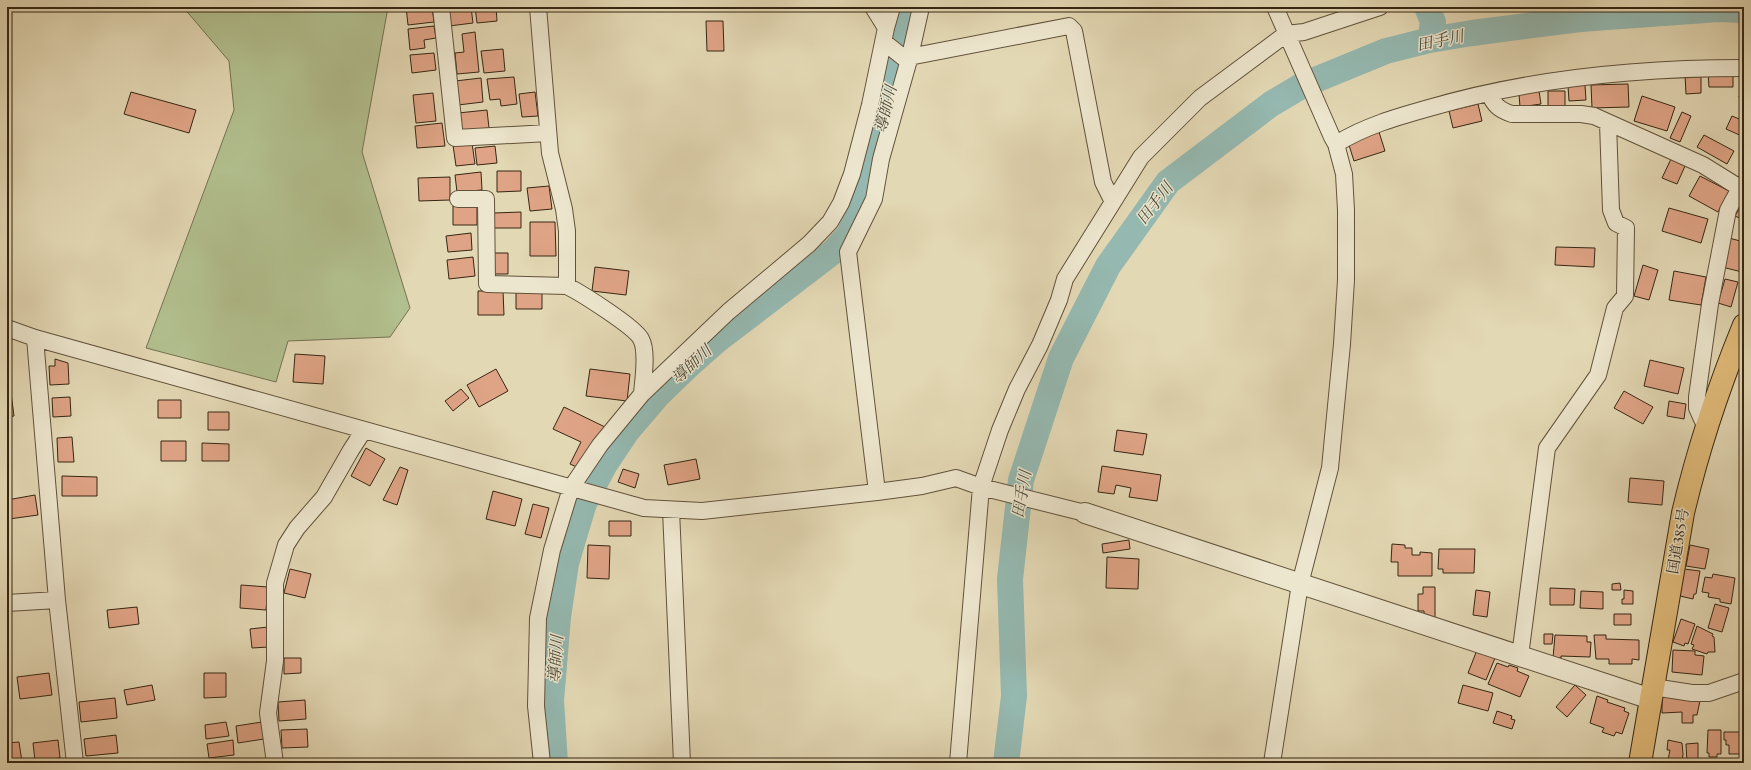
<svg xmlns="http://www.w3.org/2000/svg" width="1751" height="770" font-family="'EB Garamond','Noto Serif JP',serif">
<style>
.green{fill:#b2bf8e;stroke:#747250}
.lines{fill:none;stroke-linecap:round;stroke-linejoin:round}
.stream{stroke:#6f7e72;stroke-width:4.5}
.river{stroke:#95b9b1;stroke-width:26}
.building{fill:#dfa486;stroke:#362613}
.minor-casing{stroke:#61523b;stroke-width:18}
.tertiary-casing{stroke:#61523b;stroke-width:22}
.trunk-casing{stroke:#362613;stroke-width:24}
.minor{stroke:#ede6ce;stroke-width:16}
.tertiary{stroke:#ede6ce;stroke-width:20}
.trunk{stroke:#e2bc7a;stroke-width:22}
.labels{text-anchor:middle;stroke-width:3;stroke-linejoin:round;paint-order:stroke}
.street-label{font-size:15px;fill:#362613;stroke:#ede6ce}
.water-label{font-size:16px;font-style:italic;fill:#4e4b3a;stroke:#ede6ce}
</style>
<rect width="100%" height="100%" fill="#e3d8b4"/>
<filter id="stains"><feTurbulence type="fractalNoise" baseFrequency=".005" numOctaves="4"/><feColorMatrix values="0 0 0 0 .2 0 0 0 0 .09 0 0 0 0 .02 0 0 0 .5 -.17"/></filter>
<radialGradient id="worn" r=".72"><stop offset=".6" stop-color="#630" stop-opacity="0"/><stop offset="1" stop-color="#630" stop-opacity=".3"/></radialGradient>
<!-- green -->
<path class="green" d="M183,7H388L362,152L410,308L390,337L288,341L276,382L146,348L234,110L229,61Z"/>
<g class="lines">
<!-- stream -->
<path class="stream" d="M1719,9L1720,7"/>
<!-- river -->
<path class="river" d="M1427,7L1433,22L1430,40
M555,763L551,701L558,617L566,563L584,503L605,464L627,431L657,396L690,364L716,341L834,251L849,235L865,195L888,91L902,41L907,7
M1006,763L1014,696L1010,579L1021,480L1061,358L1108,266L1168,182L1271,104L1303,85L1386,51L1430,40L1472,33L1580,19L1719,9L1744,10"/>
</g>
<!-- building -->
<path class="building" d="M406,7H432L434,22L408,25Z
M447,7H471L473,23L449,26Z
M475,7H496L497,21L477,23Z
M706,21H723L724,51H707Z
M434,26L436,38L424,40L425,48L410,50L408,29Z
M475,32L479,72L457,74L455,53L464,52L462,34Z
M503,49L505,71L484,73L481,51Z
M434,53L436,70L412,73L410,55Z
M1708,72H1733V87H1709Z
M1685,75H1701V93L1686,94Z
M514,77L517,104L501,106L500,99L490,100L487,79Z
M481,78L483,102L458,105L455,81Z
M1628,84L1629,107L1592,108L1591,85Z
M1585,85L1586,100L1569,101L1568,86Z
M1743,86L1744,87V99L1739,97Z
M1539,91L1541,104L1520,107L1519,94Z
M1548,91H1565V106H1548Z
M131,92L196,110L189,133L124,114Z
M535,92L538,116L522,117L519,94Z
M433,93L436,121L416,123L413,95Z
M1642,96L1675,107L1667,131L1634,121Z
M1478,104L1482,121L1453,128L1449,111Z
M487,110L489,128L460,131L458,113Z
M1682,112L1691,116L1680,142L1670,138Z
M1732,116L1744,121V137L1726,129Z
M442,123L445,146L417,148L415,126Z
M1379,132L1385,151L1354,161L1348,142Z
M1704,135L1734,151L1727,164L1697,147Z
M472,143L475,164L456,166L453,145Z
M495,146L497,163L477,165L475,148Z
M1671,159L1685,166L1677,184L1662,178Z
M497,171H521V191L497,192Z
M481,172L482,190L457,192L455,175Z
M1700,176L1729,191L1718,212L1689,196Z
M450,177V200L419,201L418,178Z
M549,186L552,209L530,211L527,188Z
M1744,200V220L1735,216Z
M453,206H477V225H453Z
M1669,208L1708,219L1701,243L1662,231Z
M521,212V228H494V213Z
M530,222H555L556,256H530Z
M471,233L472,250L448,252L446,236Z
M1729,238L1744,242V263L1742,272L1722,267Z
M1556,247L1595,248L1594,267L1555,265Z
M494,253H508V274H494Z
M473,257L475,276L449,279L447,260Z
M1643,265L1658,270L1649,300L1634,296Z
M595,267L629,271L626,295L592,291Z
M1674,271L1706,277L1701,305L1669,300Z
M1725,279L1738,282L1731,307L1718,303Z
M478,291H503L504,315H478Z
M516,292H542V309H516Z
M295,354L325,356L323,384L293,382Z
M55,359L68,363L69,384L50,385L49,366H55Z
M1650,360L1684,368L1678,394L1644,386Z
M496,369L508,391L479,407L467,385Z
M590,369L630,374L627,401L586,396Z
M461,389L469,398L453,411L445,401Z
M1624,391L1653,407L1643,424L1614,408Z
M11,393L14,416L7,417V394Z
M70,397L71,416L53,417L52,398Z
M158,400H181V418H158Z
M1669,401L1686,404L1684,419L1667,416Z
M564,407L605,427L579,468L570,464L581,442L553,429Z
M208,412H229V430H208Z
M1117,430L1147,434L1143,455L1114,451Z
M72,437L74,462H58L57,438Z
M161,441H186V461H161Z
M202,443L229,444V461H202Z
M366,448L385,459L370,486L351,476Z
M696,459L700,479L668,485L664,465Z
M1102,466L1161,475L1157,501L1129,497L1131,488L1116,485L1114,494L1098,492Z
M400,467L408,470L397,505L383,500Z
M623,469L639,474L635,488L618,482Z
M62,476L97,477V496H62Z
M1630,478L1664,481L1662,505L1628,502Z
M493,491L522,499L515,526L486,519Z
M35,495L38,515L9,519L7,500Z
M533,504L549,508L541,538L525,534Z
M609,521H631V536H609Z
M1129,540L1130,549L1103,553L1102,544Z
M1392,544L1405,545V548H1412V555H1420V552L1432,553V576H1398V562H1391Z
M588,545L610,546L609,579L587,578Z
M1690,545L1709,549L1705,569L1686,566Z
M1439,549H1475L1474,573H1443V569H1438Z
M1107,557L1139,559L1138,589L1106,588Z
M290,569L311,574L305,598L284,593Z
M1684,569L1700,571L1696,594H1694L1693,599L1680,596Z
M1713,574L1735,578L1731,604L1720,602V599L1708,597L1709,593L1702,592L1705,577L1712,578Z
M1620,583L1621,590H1612V584Z
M241,585L268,587L266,610L240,608Z
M1423,587H1435V619H1424V611H1418V594H1423Z
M1550,588L1575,589L1574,605H1550Z
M1476,590L1490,592L1487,617L1473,615Z
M1624,590L1633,591V604H1622V599H1624Z
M1581,591L1603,592V609L1580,608Z
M1715,604L1729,608L1722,632L1708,628Z
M137,607L139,624L109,628L107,610Z
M1614,614H1631V625H1614Z
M1681,619L1695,624L1688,644L1685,643L1684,646L1673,642Z
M1697,626L1713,634L1712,636L1714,637L1715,652H1708L1707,654L1692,649L1694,645L1691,644Z
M268,627L269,647L252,648L250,629Z
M1544,634H1553L1552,644H1544Z
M1555,635L1587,636V642H1591L1590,657L1561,656V658H1553Z
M1594,635H1606V639L1639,640V660L1632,659V664H1609V659H1596Z
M1477,650L1495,658L1486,680L1468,673Z
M1673,650L1695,651V655L1704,656L1702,675L1672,672Z
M284,658H301V673L284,674Z
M1497,663L1508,667L1509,665L1518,668L1517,671L1529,676L1520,697L1488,684Z
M49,673L52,695L20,699L17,677Z
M204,673H226V697L204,698Z
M152,685L155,700L127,705L124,690Z
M1463,685L1493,693L1488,711L1458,703Z
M1575,685L1586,695L1567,717L1556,707Z
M1597,696L1608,700L1607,702L1625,708L1624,711L1629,713L1622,734L1616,732L1614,736L1602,732L1604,728L1590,723Z
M1662,696H1701L1697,715H1693V723H1682V712L1662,713Z
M115,698L117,718L81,722L79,702Z
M305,700L306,719L279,721L278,702Z
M1497,711L1512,716L1511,719L1515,720L1512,729L1493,723Z
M226,722L229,736L206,739L205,725Z
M262,722L264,739L238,743L236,726Z
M307,729L308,747L282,748L281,730Z
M1708,730H1721V754H1717V757H1709V753H1707Z
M1724,732H1742V735H1744V757H1740V754H1729V745H1726V740H1724Z
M116,735L118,753L86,756L84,739Z
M58,740L60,758L35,761L33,743Z
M233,740L234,755L209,758L207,744Z
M1668,740L1682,743L1683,754L1682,763L1668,760L1670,750H1667Z
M19,742L22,762L7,763V743Z
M1698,743V763H1687L1686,744Z
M1658,760L1668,762V763H1658Z
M254,761L255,763H237Z"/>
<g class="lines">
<defs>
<path id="minor" d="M441,7L455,138L548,133
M538,7L550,153L564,209L567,231V286C581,293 635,327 641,339C648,352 643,380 642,394
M873,7L886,28
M884,42L904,58L1069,26L1074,31L1103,182L1113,202
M1489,93C1494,105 1499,110 1512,114H1581L1594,116L1703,165L1740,188
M1336,144C1365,126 1397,117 1429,108C1531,78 1638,68 1744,68
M458,199H486L487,284L567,286
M7,328L35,338L644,508L702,511L877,492L922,486L956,478L981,487L1085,513
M35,338L57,600L75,763
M1706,428L1697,408V397L1710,304L1728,210L1740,188L1744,183
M877,492L848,252L874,199L881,159L910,56L921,7
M671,510L682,763
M7,603L57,600
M1520,656L1547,448L1598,375L1615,308L1625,296L1626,228L1616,223L1611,210L1608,123
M1653,687L1692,693H1709L1744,681
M275,763L268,713L275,661V583L286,545L297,528L324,497L351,450L364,430
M542,763L536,706L538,618L552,550L571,488L600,445L642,394L728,312L809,244L830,222L841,203L852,174L870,105L886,28L892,7
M958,763L981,487L1000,430L1017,389L1040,345L1059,300L1065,279L1141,157L1200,98L1286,34L1304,32L1380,7
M1272,763L1300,584L1330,468L1342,344L1346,280V210L1344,174L1336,144L1332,137L1275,7"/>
<path id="tertiary" d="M1085,513L1651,699"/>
<path id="trunk" d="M1640,763L1683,513C1698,449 1719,386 1744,325"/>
</defs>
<!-- minor casing -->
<use href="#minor" class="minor-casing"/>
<!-- tertiary casing -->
<use href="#tertiary" class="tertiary-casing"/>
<!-- trunk casing -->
<use href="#trunk" class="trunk-casing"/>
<!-- minor -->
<use href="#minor" class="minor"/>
<!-- tertiary -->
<use href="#tertiary" class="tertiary"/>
<!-- trunk -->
<use href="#trunk" class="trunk"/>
</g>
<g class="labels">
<!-- street labels -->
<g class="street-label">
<text transform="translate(1678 541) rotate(-80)" y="5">国道385号</text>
</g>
<!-- water labels -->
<g class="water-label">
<text transform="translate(1440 40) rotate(-12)" y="6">田手川</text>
<text transform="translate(885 109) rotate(-76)" y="6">導師川</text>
<text transform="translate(1154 203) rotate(-52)" y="6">田手川</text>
<text transform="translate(691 364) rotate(-43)" y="6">導師川</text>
<text transform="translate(1021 494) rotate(-80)" y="6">田手川</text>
<text transform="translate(555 659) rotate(-86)" y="6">導師川</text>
</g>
</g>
<!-- margin -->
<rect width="1751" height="770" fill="none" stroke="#e3d8b4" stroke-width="24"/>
<rect x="8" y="8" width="1735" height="754" fill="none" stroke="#362613" stroke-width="2"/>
<rect x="12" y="12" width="1727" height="746" fill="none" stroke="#362613"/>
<rect width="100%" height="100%" filter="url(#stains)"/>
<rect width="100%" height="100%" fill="url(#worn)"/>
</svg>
